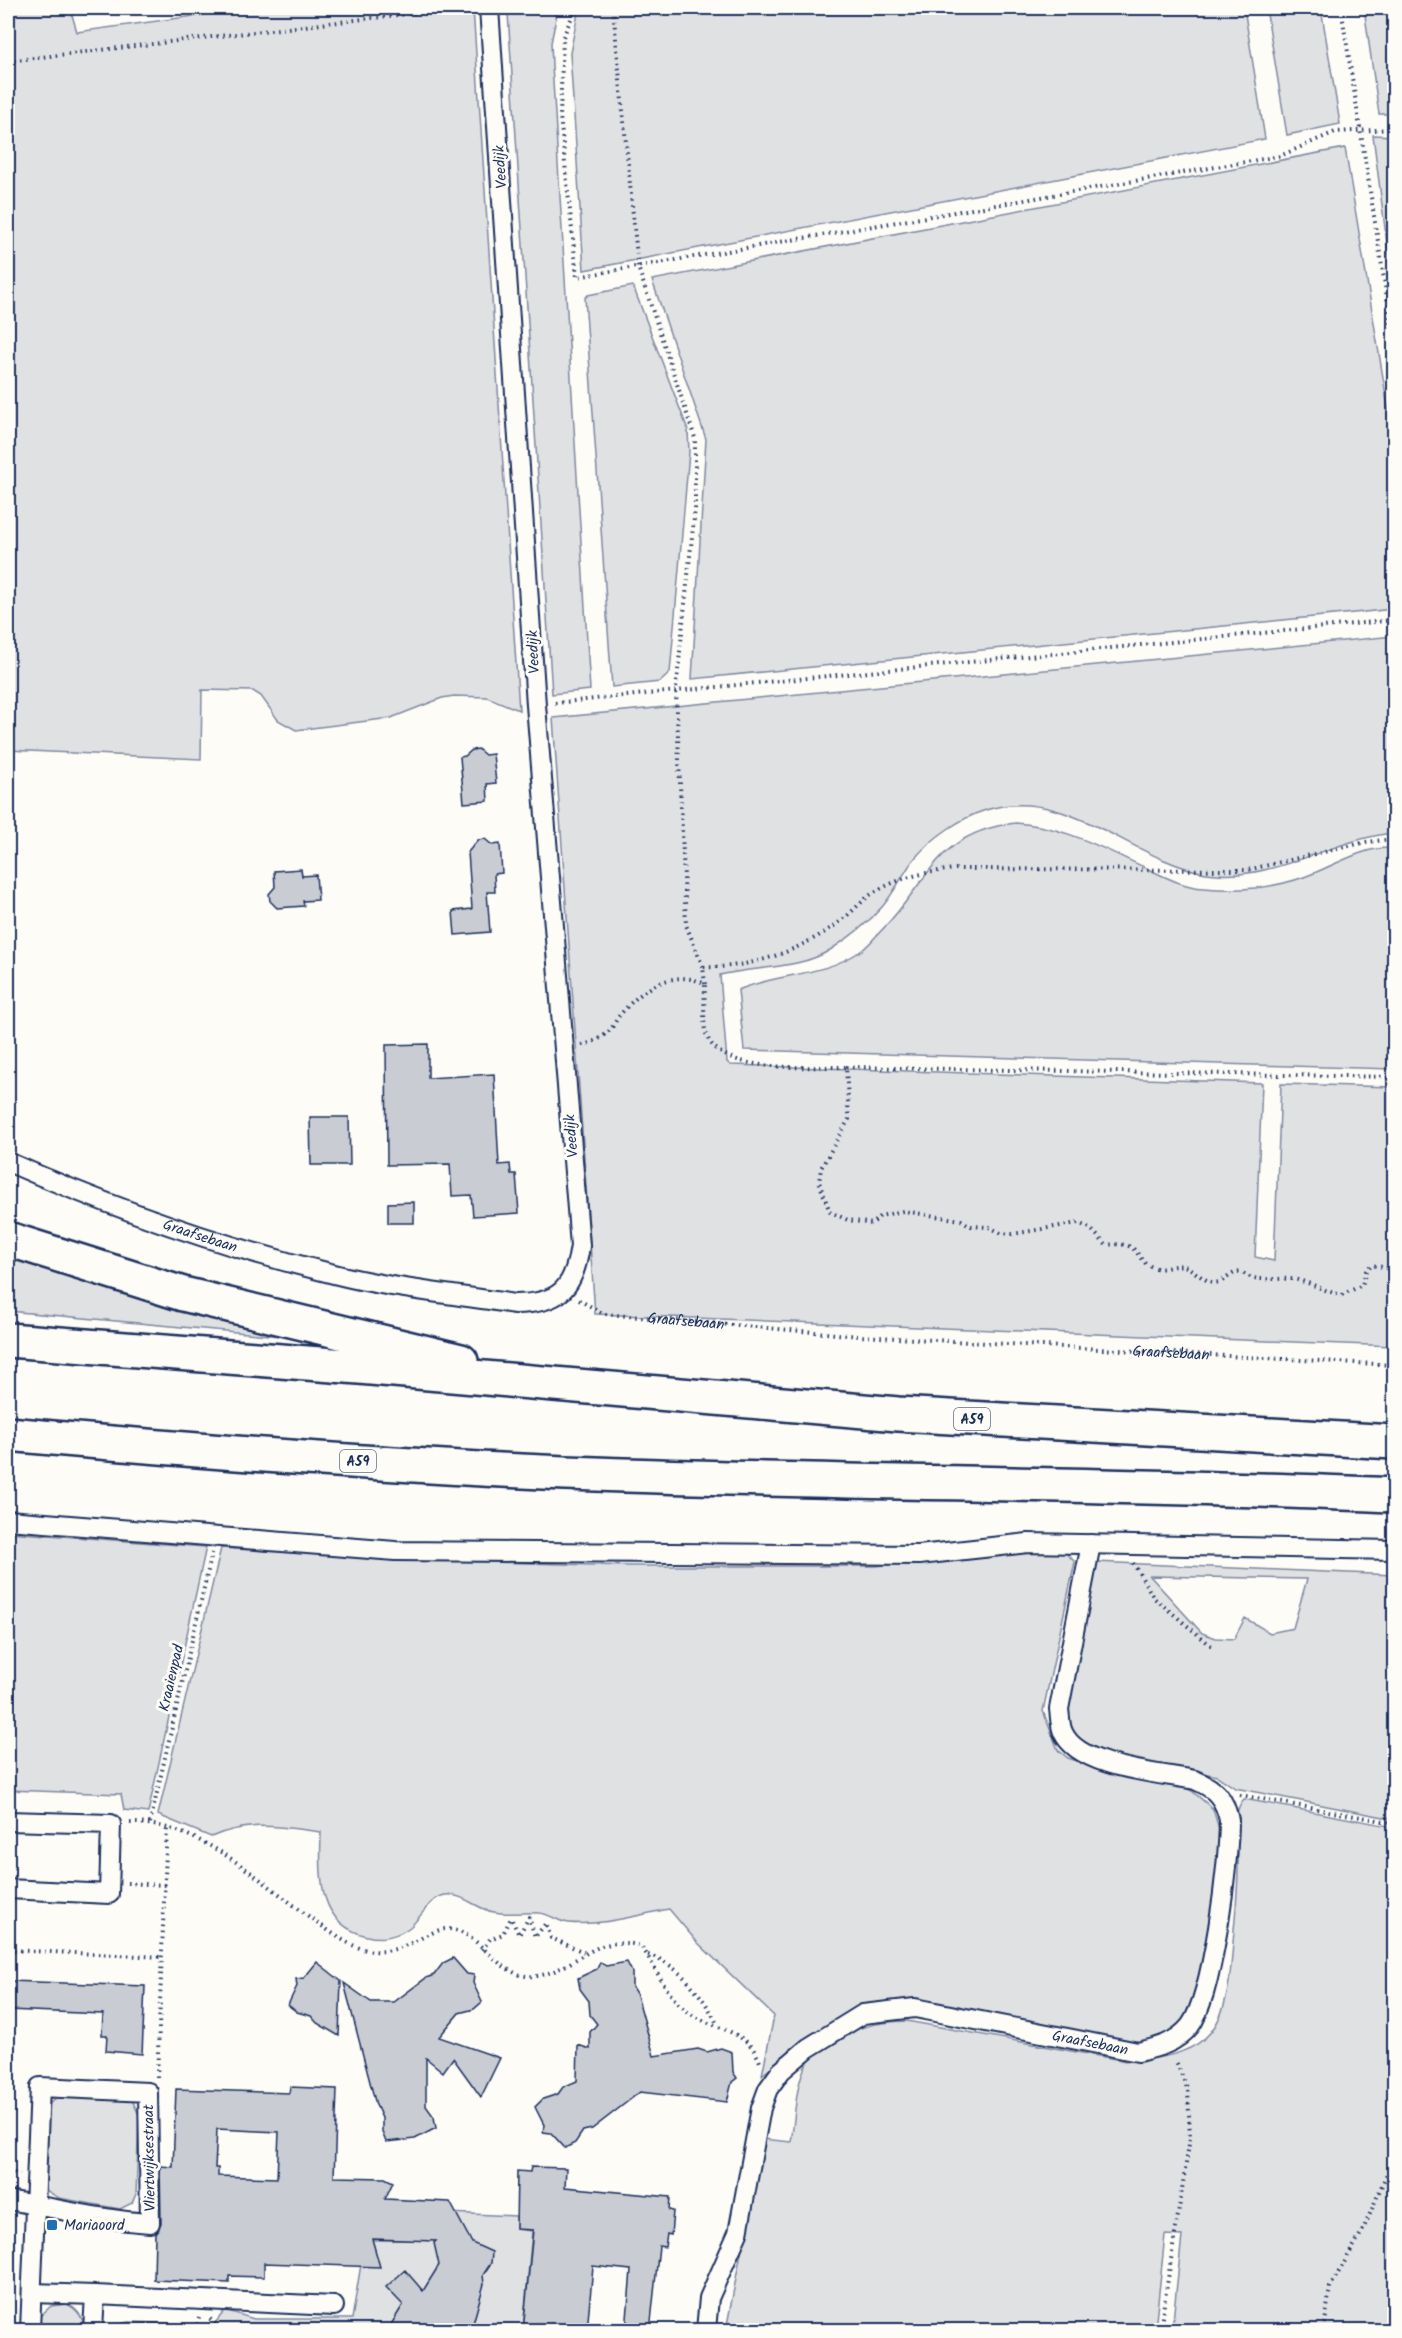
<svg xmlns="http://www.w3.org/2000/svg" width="1402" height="2338" font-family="Kalam,sans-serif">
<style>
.green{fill:#e0e1e3;stroke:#7e88a0;stroke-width:1.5;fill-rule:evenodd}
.building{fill:#c9ccd3;stroke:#1b2f5e;stroke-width:1.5;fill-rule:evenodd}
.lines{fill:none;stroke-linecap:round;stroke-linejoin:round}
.minor-casing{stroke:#1b2f5e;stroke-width:22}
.motorway-casing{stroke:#1b2f5e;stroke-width:38}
.path{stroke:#1b2f5e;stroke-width:4;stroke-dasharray:1.5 4.5;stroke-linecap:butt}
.minor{stroke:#fdfcf7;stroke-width:18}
.motorway{stroke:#fdfcf7;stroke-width:33}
.poi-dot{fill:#1f6fb2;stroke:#fdfcf7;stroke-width:2}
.labels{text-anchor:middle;stroke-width:6;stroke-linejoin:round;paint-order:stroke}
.shield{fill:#fdfcf7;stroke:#5f6c8c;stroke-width:1.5}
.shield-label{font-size:14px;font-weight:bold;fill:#1b2f5e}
.street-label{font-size:15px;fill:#1b2f5e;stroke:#fdfcf7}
.poi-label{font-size:15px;fill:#1b2f5e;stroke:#fdfcf7;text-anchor:start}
</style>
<rect width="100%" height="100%" fill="#fdfcf7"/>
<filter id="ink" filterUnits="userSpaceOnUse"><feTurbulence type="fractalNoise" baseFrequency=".0167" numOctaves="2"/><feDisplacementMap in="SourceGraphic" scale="12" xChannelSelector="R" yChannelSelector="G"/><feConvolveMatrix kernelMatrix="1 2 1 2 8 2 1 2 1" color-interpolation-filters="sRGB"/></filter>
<g filter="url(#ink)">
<!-- green -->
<path class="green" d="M8,8H70L77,32L253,8H473L519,710L487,697L454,696L442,698L391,718L296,730L278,720L261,696L253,691L202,690L201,759L8,750Z
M517,8H558L551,43L552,65L590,690L552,694L508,13Z
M579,8H1244L1265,139L584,270L570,53Z
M1266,8H1321L1340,124L1287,135Z
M1364,8H1394V114H1379Z
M1373,135L1394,136V298Z
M1345,148L1394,444V609L692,679L706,439L652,280Z
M633,286L688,430L689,452L670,673L660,682L612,687L585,298L588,295Z
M1394,636V833C1330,839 1274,883 1206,873C1131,860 1065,784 986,810C960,818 932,838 915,858C903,873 895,892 882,907C867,924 849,938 830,950C799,970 755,966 720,975L727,1062L731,1065L1262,1083L1255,1257L1274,1261L1281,1084L1394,1087V1346L595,1314L553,718Z
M1016,823C1063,826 1102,848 1144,867C1163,876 1183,887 1204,888C1238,891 1271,889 1304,877C1331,868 1365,844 1394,849V1069L744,1050L738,990C777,973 822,977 859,952C867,948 873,939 879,933C929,883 935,832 1016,823Z
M8,1253L323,1340L8,1311Z
M8,1532L206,1547L148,1813L124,1810L121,1794L8,1790Z
M221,1548L386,1559L629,1566H876L1040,1548L1063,1550L1075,1562L1043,1711L1058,1750L1068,1758L1094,1767L1177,1784L1192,1791L1213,1809L1219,1829L1220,1851L1211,1980L1179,2033L1142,2045L905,2002L803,2043L762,2075L774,2016L697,1942L669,1909C637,1915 602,1926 569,1923C559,1922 550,1914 539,1913C525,1912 508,1915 494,1912C479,1910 467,1897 452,1895C432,1892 423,1916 410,1927C398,1936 382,1940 367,1936C316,1924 320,1874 321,1832C281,1827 250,1820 211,1837L158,1815Z
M1095,1562L1394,1575V1819L1235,1788L1217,1776L1098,1751L1078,1739L1068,1726L1063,1710ZM1150,1576L1307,1579L1293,1628L1270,1633L1245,1618L1234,1639L1216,1638L1202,1633Z
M1244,1799L1394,1827V2330H1172L1182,2236L1165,2235L1155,2330H726L763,2139L791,2142C795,2119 795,2090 804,2069C818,2035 874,2021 907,2021L1126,2061C1217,2056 1227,2026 1233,1943C1235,1914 1239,1885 1238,1856C1238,1839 1231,1812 1244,1799Z
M64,2095L132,2100L139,2115L136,2194L132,2203L120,2209L59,2198L47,2191L43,2178L47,2108L51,2102Z
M424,2212L516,2216V2229L532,2231L523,2330H210L225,2310L254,2319H352L365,2240H422Z
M67,2304C79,2310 84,2318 84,2330H38L40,2316L51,2306Z
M128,2322L185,2324L183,2330H119L120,2324Z"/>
<!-- building -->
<path class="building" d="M478,749L485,755L493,754L496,783L487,784L488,801L464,803L460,757L465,756L472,750Z
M485,839L492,845L500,844L502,873L494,874L495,892H487L490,932L455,935L453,911L472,909L468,852L478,840Z
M301,869L302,876L316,875L318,900L303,901L304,906L277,908L270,901L269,894L275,887L274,871Z
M428,1044V1078L494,1074L499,1165L510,1164L511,1174H516L519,1213L473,1216L471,1195L452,1196L450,1164L387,1165L386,1045Z
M310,1117H349L350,1165H311Z
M414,1202V1223H388V1203Z
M453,1958L467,1974L474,1975L473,1983L482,2002L474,2009L459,2013L439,2037L500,2058L481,2097L453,2058L443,2072L426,2058V2106L434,2117L436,2128L415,2139L386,2142L382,2132V2118L376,2105L344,1983L371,2002H394L426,1978L434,1975L443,1963Z
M317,1962L341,1981L339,2036L317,2023L311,2016L297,2012L288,2005L297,1986L296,1979L304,1978Z
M600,1962L606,1966L627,1962L632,1972V1987L637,1995L654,2056L698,2049L707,2052L721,2048L732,2052L733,2072L737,2078L732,2082L727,2102L640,2092L592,2129L583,2131L575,2143L565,2148L551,2133L543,2132L544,2125L535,2107L543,2099L558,2094L563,2087L577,2081L578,2045L590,2049V2032L597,2024L590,2015L589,2001L580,1989L578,1978L597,1969Z
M9,1981L145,1986L142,2054L106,2051L107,2035H102L103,2014L8,2010Z
M290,2087L337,2089L334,2177L385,2178L393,2182L385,2199L450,2202L472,2243L492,2252L491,2263L483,2275L484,2284L471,2331H387L403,2305L386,2287L405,2270L423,2291L439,2265L434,2243L436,2241L372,2239L380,2267L264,2263V2277L229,2276V2283L154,2280L155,2233L161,2223L160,2166L173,2167L176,2089L289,2093ZM217,2129L279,2132L277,2178L218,2176V2168H215Z
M531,2167L566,2168L565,2187L670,2197L669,2210L673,2211L671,2235L667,2234L665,2247L659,2246L650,2331H626L631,2270L593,2266L587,2331H523L533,2230L516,2229L517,2171L530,2172Z"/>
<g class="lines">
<defs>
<g id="minor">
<path id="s2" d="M8,1162C113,1208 222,1247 334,1274C392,1289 455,1294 514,1304C558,1304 574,1290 580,1246L536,705L489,8"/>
<path d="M8,1520L395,1551L919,1555L1028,1543L1394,1550"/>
<path d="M8,1821L111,1824L109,1894L8,1889"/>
<path d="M8,2200C55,2208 102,2220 150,2223L148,2092L40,2087L30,2330"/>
<path d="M32,2293L95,2295L93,2330"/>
<path d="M95,2295L334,2306"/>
<path id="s3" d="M706,2330L709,2298L738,2233L761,2108L768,2089L781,2071L808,2048L863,2014L915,2008L1138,2052C1159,2047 1176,2043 1190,2026C1213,1995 1229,1862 1229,1820C1224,1798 1216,1789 1195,1780C1160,1773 1078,1768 1063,1732C1060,1726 1060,1716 1059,1709L1091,1544"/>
</g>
<path id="motorway" d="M8,1239L183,1294L461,1361
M8,1340L359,1367L898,1414L1394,1442
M8,1434C186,1450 365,1464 543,1472C827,1484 1111,1482 1394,1495"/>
</defs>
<!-- minor casing -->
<use href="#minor" class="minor-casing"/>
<!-- motorway casing -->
<use href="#motorway" class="motorway-casing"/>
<!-- path -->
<g class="path">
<path d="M576,8L563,37L560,116L577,277L1280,156L1335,132L1394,129"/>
<path d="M613,8L638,267L695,438V508L676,690L686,925L703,967"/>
<path d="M1341,8L1394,342"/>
<path d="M8,61L457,8"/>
<path d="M555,703L1394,620"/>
<path d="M705,984L703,967C752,969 802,950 841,921C854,911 865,896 880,889C905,876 927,872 955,869L1247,870L1366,842L1394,839"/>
<path d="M582,1045C592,1043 603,1038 610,1030C614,1026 616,1019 620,1015C640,990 673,967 705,984C705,997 702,1025 707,1036C721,1075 812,1066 846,1067L849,1119L821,1168L819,1182L830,1212L848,1220L872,1224L880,1216L903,1211L961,1220L971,1226L989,1227L1001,1233L1013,1234L1078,1223L1090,1228L1106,1245C1146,1240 1131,1262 1156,1268C1167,1271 1175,1262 1187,1267C1197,1272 1207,1285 1219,1282C1227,1280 1231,1272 1240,1272C1244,1273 1248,1277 1253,1278C1267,1281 1284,1277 1298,1280C1313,1284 1327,1292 1342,1295L1362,1285L1366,1271L1371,1265L1394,1269"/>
<path d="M846,1067L1394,1077"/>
<path id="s1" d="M579,1300L604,1314L860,1336L1394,1365"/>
<path d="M1133,1563L1154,1598L1214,1648"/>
<path d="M1240,1795L1394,1823"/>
<path d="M130,1823C199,1822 257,1879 311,1918C325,1928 340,1940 357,1947C383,1957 402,1948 425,1936C432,1933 439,1929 447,1929C479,1928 498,1981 536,1976C577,1970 593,1932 641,1946C656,1967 666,1996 688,2012C715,2031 749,2028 761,2065"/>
<path d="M150,1823L212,1553"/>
<path d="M127,1883L165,1885"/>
<path d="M8,1950L162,1957"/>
<path d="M482,1950L490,1939L503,1934L511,1918L519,1935L529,1917L535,1937L546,1923L551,1938L584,1952"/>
<path d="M648,1955C676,1961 706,1999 717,2024"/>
<path d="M157,2077L167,1826"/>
<path d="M8,2172L20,2174"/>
<path d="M210,2319L222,2330"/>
<path d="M196,2330L199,2317"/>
<path d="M1160,2330L1190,2138L1188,2090L1175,2059"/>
<path d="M1324,2330L1330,2287L1363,2230L1394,2157"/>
</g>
<!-- minor -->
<use href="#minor" class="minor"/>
<!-- motorway -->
<use href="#motorway" class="motorway"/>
</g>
</g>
<!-- markers -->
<rect class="poi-dot" x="46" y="2219" width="12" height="12" rx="3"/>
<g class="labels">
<!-- shield labels -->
<g class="shield">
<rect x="954" y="1408" width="36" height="22" rx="4.5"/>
<rect x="340" y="1450" width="36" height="22" rx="4.5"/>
</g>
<g class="shield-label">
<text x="972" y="1424">A59</text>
<text x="358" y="1466">A59</text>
</g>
<!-- street labels -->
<g class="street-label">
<text transform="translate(500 167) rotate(-94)" y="5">Veedijk</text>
<text transform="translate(533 652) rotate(-93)" y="5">Veedijk</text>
<text transform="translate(571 1136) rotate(-95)" y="5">Veedijk</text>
<text dy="5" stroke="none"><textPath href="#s2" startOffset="206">Graafsebaan</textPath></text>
<text dy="5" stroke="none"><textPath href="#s1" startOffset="111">Graafsebaan</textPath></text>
<text dy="5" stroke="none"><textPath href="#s1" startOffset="597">Graafsebaan</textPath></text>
<text transform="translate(171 1678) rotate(-77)" y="5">Kraaienpad</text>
<text dy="5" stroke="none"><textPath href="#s3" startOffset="604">Graafsebaan</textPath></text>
<text transform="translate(149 2158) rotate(-91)" y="5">Vliertwijksestraat</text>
</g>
<!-- poi labels -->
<g class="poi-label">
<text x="64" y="2230">Mariaoord</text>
</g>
</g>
<!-- margin -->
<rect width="1402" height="2338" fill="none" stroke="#fdfcf7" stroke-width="30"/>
<rect x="15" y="15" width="1372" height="2308" fill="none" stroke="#1b2f5e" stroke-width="2" filter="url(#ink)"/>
</svg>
